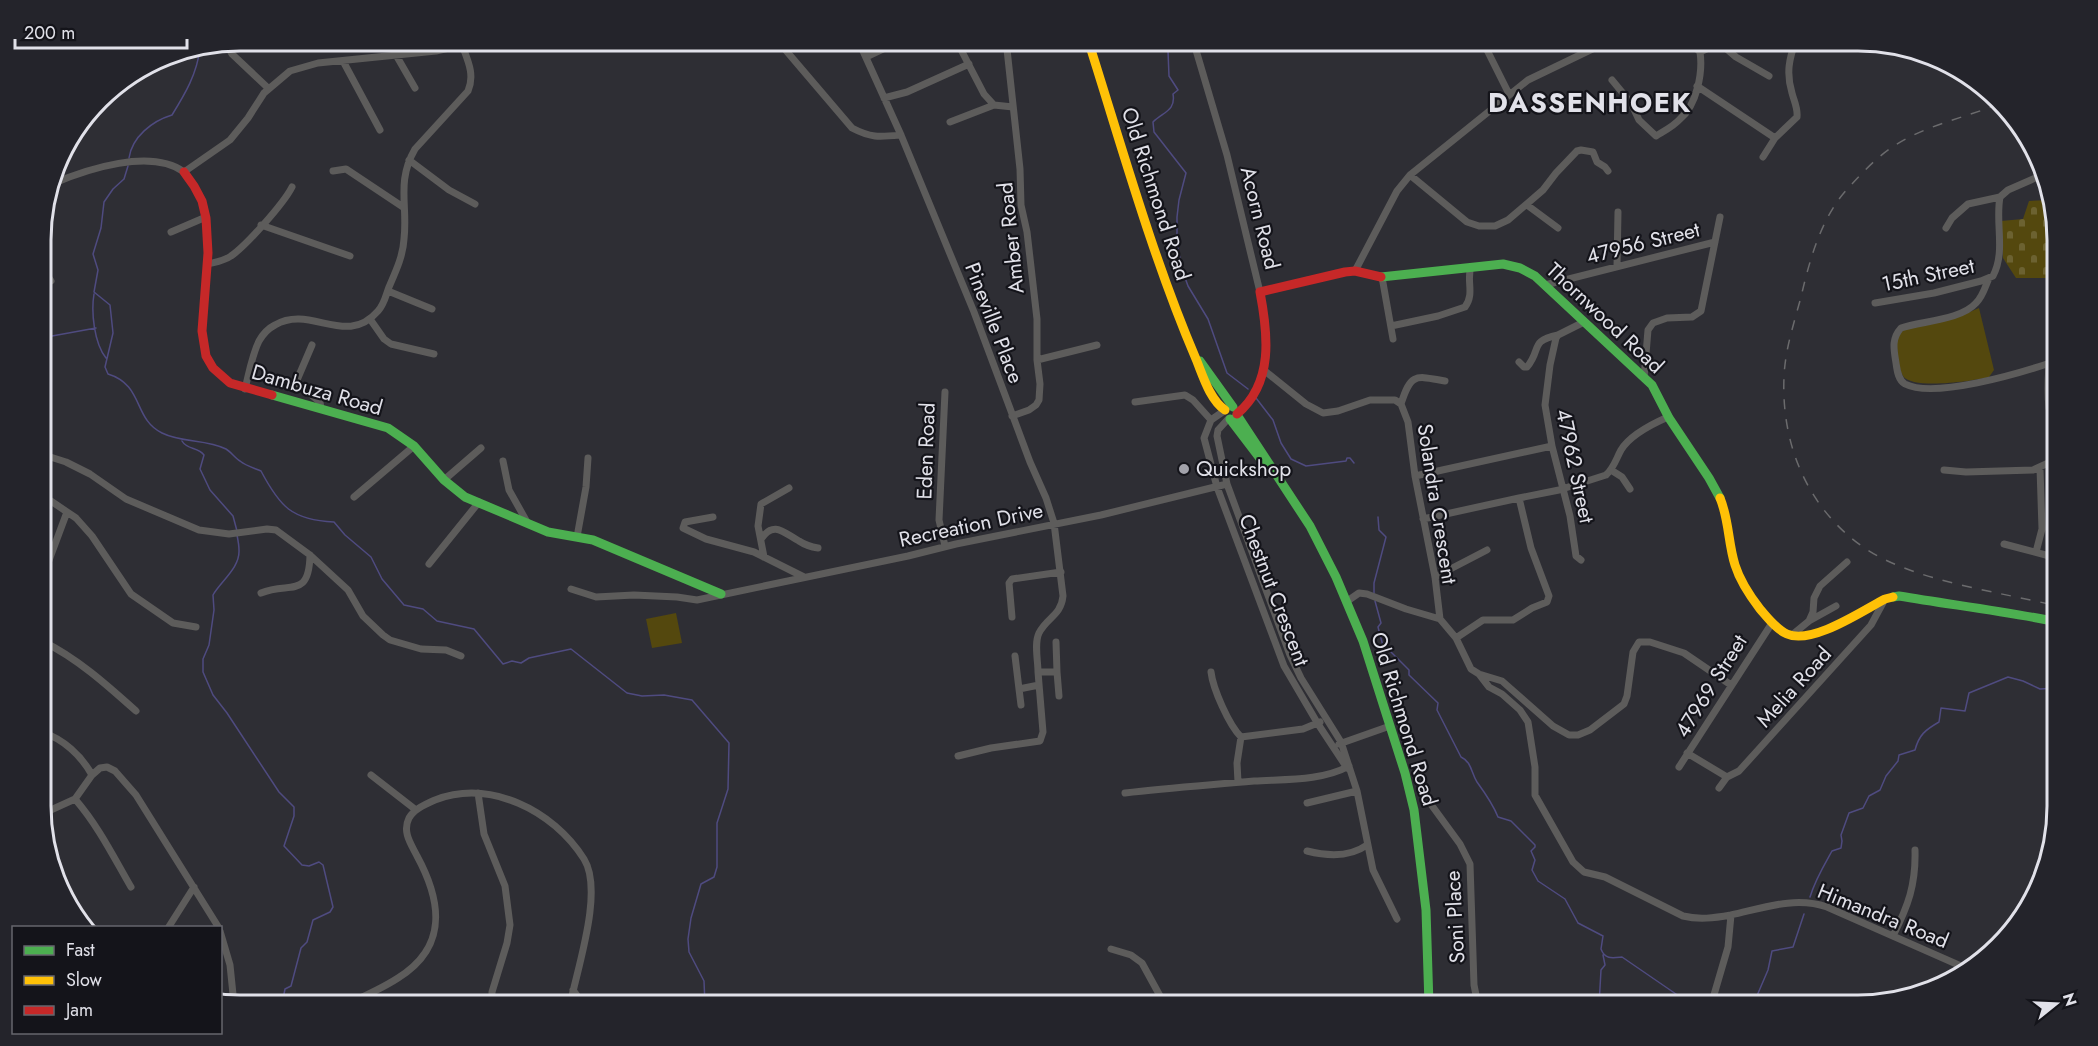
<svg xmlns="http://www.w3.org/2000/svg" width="2098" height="1046" font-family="Jost,sans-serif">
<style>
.cemetery{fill:url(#cemetery-stones)}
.pitch{fill:#54480e}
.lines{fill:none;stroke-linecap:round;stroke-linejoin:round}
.stream{stroke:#4f4b80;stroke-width:1.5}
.street{stroke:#5d5c5b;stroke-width:7}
.fast{stroke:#4caf50;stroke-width:9}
.slow{stroke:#ffc107;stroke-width:9}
.jam{stroke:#c62828;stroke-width:9}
.rail{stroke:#6b6b6d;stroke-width:1.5;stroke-dasharray:10 10;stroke-linecap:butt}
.poi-dot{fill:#a2a2aa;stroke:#14141a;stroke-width:2}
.labels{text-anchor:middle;stroke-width:4.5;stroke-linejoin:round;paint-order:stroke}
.street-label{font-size:21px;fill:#e1e1e9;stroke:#14141a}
.poi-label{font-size:21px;fill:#e1e1e9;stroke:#14141a;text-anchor:start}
.district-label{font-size:27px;font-weight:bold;letter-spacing:1.5px;fill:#e1e1e9;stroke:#14141a}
.rim{fill:none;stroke:#e1e1e9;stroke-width:3}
</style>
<defs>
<pattern id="cemetery-stones" width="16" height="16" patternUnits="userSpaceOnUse" patternTransform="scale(1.5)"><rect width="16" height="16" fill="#54480e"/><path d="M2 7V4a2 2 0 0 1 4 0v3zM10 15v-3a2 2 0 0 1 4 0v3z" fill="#6c6231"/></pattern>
</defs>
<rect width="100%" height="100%" fill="#2e2e34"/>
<!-- cemetery -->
<path class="cemetery" d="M2050,200L2056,214V264L2052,265L2053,278H2016L2003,258L2001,221L2023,219L2029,201Z"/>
<!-- pitch -->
<path class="pitch" d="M1979,308L1994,370L1989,377C1974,381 1912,390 1903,376C1897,367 1898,350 1896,339L1903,330L1965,314Z
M676,613L682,643L652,648L646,619Z"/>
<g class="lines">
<!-- stream -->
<path class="stream" d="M1164,40L1168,51L1169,76L1178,90L1173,94C1176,111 1163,112 1153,122L1154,132L1186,173L1179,200L1177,217V245L1183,272L1188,286L1208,319L1227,373L1248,389
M1169,50L1179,46
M129,158C132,137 152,121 172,115C185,94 197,74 200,48
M128,166L124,179L113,189L104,202L101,228L93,254L98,270L94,292L110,305L113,333L105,367L108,374C144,385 133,419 162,433C182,443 206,439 226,449C231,452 235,458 240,461C246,466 254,468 261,471C280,507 292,520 334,522L345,535L371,557L382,579L404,605L423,609L437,621L474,629L503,664L512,661L521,663L529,658L571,649L627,693L642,696L664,695L692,700L729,743L728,789L717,823V867L714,877L701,884L691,918L688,939L689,952L704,981L705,1005
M94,294C91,312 94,343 106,358
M41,338L96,328
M1256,398L1273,420L1281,443L1291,459L1306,466L1346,461L1347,458H1350L1354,463
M182,441C187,450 198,447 204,455L200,469L210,490L233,516L237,531
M237,535C238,540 239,545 239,550C240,568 221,581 213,595L214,610L209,645L203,659V672L213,695L227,713L279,792L294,807V816L284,846L302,865L309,866L319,862L323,865L333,907L330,912L313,920L307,942L301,948L291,986L285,989L282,1004L278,1005
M1374,593V583L1386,537L1379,530L1378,517
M1375,601L1381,623L1378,627L1383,646L1389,650L1409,670V675L1438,703L1437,710L1461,757C1472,762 1471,773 1477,782C1485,793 1493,804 1498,817L1511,821L1535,845V847L1531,851L1535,860L1532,870L1538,881L1565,899L1578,923L1603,936L1601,949C1605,960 1613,958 1622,957L1692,1005
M1810,897C1815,880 1823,867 1832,851L1841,848L1842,841L1841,835L1849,813L1863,808L1869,796L1880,790L1886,776L1898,761L1899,755L1915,750C1919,735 1925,730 1939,722L1941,708L1965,711L1969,693L2008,677L2023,681L2040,689L2057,688
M1599,1005L1601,970L1605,965L1603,955
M1753,1005L1768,970L1772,951L1793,947L1804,914"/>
<!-- street -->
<path class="street" d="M523,40L525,42
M777,40L852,128C871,138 879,137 901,135
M858,40L901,135L974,312L1030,462L1046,498L1054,523L1063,596C1061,616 1047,617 1039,633C1034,643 1038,661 1038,672H1057L1056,642
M956,40L984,94L994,105L1013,107
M1006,40L1020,169L1021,205L1027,232L1037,319V360L1040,384L1039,400L1036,405L1029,410L1012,416
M1193,40L1227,155L1260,292
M226,43L232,54L268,88
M1487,50L1509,94
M1700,52L1717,44H1721L1736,57L1769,76
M396,55L415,88
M866,57L902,40
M343,61L380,130
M1612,80L1631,103L1639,120L1656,136C1664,131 1674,126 1680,119C1697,105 1703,72 1700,52L1687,40
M1697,86L1775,138
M884,98L907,92L969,64
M950,122L994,105
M1763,157L1775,138L1797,117C1798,108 1794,101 1792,93C1786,73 1789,59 1796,40
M409,160L449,190L475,204
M333,171L346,169L403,207
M1410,175L1467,222L1479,226H1495L1508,220L1543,190L1556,173L1577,151L1581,150L1593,152L1597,162L1605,167L1608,171
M52,184C87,169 151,148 184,172L230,140L248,118L264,93L290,71L318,63L436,51L462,45L469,40
M1527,205L1558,228
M261,225L350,256
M1946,228L1952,218L1968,204L2000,197L2008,190L2040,176
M171,232L206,217
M208,264C216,262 224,261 231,256C246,246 284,203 292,187
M41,266L51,281
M1617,266L1618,212
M1355,271L1397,191L1410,175L1528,80L1611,40
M1382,277L1393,339
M1989,278C1985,287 1983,296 1976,303C1961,320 1922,321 1901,328C1891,339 1894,350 1896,363C1897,370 1898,380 1905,384C1934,399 2020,373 2050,363
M1545,285L1715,242
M388,291L432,309
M1875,303L1934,293L1981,281L1993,276C2006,251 1995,223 2000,197
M370,319L384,339L391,344L434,354
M1391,326L1438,316L1465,307C1475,294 1466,280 1471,267
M2056,332C2048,346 2047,391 2049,408C2050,414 2054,420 2056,425
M312,345L297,380L299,385L320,402L321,408
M1037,360L1097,345
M1519,362L1524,367H1527C1542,349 1529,341 1558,335
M1265,371L1306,404L1323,413L1338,411L1370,400H1395L1401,404L1408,422L1415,476L1435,577L1440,619
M1644,378L1648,330L1653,323L1667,318L1692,317L1701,311L1720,217
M245,389C249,373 252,355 259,341C263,334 269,328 275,325C311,304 346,348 378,311C384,305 386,295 389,287C396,271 403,256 404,239C408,205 396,182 415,149L468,91C475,75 468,61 462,45
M945,392L939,520L945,546
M1135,402L1185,395L1193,400L1211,420
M1401,404C1411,372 1416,376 1445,381
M1224,411L1211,420L1204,438L1217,487L1284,666L1318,724L1347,768
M1228,419L1218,430L1217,436L1227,484L1290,655L1301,678L1341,742L1357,791L1373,870L1397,919
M41,454L66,462L90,474L126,499L199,530L229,534L267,529L276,530L310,555L348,590L363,616L383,635L390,640L421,649L446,650L461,656
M503,461L509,490L527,522
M1611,470L1622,477L1630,489
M1944,470L1966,472L2033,470L2057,459
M1415,476L1552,446
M444,480L481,448
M42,495L76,518L92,536L131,594L173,623L196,627
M354,497L414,446
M1519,498L1559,490L1606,475C1614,468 1616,459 1621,450C1630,435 1652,424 1668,417
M713,517L685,522L683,528L706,539L754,552L804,577
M1423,519L1519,498L1531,548L1549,596L1547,602L1532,608L1513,620H1483L1456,638
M577,537L586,487L588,458
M761,539C774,520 784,533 799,541C805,545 811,547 818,548
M2004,544L2057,558
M2036,552L2042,529L2040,468
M764,557L758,526L761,504L789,488
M1581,560L1576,556L1570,516L1552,446L1545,405L1550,365L1556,338L1558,335L1584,322
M429,564L479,502
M1435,577L1487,550
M42,579L67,512
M571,589L596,597L634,595L677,597L697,600L908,556L956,544L1101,515L1227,484
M261,593C289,581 309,600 310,555
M1346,602L1359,593L1367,594L1406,609L1440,619L1456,638L1471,669L1479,674L1502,681L1553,726L1569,735H1578L1590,730L1624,704L1627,696L1633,652L1639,642H1650L1684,653L1731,685
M1012,617L1009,583L1012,579L1061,572
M1809,621L1836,606
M1792,635L1809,621L1813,612L1814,598L1820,586L1847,562
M42,641C77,658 107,685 136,711
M1015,656L1019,689L1039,685
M1057,672L1059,696
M1211,672C1213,689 1229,725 1241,737L1303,729L1320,722
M1479,674L1489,687L1502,694L1520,710L1528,722L1535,767V795L1573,862L1584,872L1605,877L1683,916C1699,920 1714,918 1731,915
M1019,689L1021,705
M42,732C63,739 81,755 92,775
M1339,744L1390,726
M1687,753L1727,777
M958,756L991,748L1040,741L1043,732L1038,672
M1679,767L1772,623
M371,775L416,810
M1238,782L1237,763L1241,737
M1719,788L1727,777L1739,771L1871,625L1885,599
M478,793L484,834L505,886L510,925L507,943L492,992V1005
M1125,793C1168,788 1211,785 1254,781C1285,779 1322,781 1349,766
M75,799C99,827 113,856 131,887
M1307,803L1357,791
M1430,803L1460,844L1470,864L1474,985L1478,1005
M42,814L75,799L92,775L100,768L107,767L115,771L136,795L219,928
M1307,851C1327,856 1349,858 1367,845
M51,855L79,911
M168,928L194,887
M220,931L230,965L234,1004
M1893,936C1908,906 1916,885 1915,850
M1111,949L1131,955L1142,963L1165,1005
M573,990L584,1005
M345,1005C363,997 381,989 398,978C448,947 442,902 417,856C411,844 402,832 409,818C414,809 426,804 435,800C490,779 553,810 584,859C604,891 577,969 570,1005
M1525,1005L1539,1002L1564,1005
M1711,1005L1728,947L1731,915C1763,908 1795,896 1827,907L1970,970"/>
<!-- fast -->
<path class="fast" d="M1381,277L1503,264L1520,268L1535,276L1652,385L1669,418L1709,478L1720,498
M1200,361L1233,407
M272,395L388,428L414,446L444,480L465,497L548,532L593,540L721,594
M1237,415L1310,526L1336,577L1363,641L1405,773L1414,810L1426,910L1429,1005
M1230,419L1262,461
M1893,597L1899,596C1952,605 2005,611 2057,622"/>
<!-- slow -->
<path class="slow" d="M1088,40C1122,147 1152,256 1196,359C1203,376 1210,400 1225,410
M1720,498C1729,519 1728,543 1735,565C1740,581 1750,596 1760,609C1768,618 1776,629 1787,634C1812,645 1862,611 1885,599L1893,597"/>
<!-- jam -->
<path class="jam" d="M184,172L194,186L202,201L206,218L208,253L202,331L206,356L213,368L230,383L272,395
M1237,414C1274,383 1268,334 1260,292L1345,272L1355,271L1381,277"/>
<!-- rail -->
<path class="rail" d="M1999,104C1964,118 1926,125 1894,146C1878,156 1863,172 1850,186C1822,215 1810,258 1801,297C1794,323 1785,350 1784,377C1781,445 1808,510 1866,549C1914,581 2000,592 2057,606"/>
</g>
<!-- markers -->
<circle class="poi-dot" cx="1184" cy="469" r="6"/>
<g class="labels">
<!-- street labels -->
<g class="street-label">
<text transform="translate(1156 194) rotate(72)" y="7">Old Richmond Road</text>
<text transform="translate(1260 218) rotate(76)" y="7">Acorn Road</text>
<text transform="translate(1011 238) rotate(-96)" y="7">Amber Road</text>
<text transform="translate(1643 243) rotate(-14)" y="7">47956 Street</text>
<text transform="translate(1928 275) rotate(-12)" y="7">15th Street</text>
<text transform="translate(1605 318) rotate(43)" y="7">Thornwood Road</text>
<text transform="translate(994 323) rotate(69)" y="7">Pineville Place</text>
<text transform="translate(317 390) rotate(16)" y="7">Dambuza Road</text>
<text transform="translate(926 451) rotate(-88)" y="7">Eden Road</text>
<text transform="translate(1575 466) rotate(78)" y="7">47962 Street</text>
<text transform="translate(1437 504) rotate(81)" y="7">Solandra Crescent</text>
<text transform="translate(971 525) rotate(-12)" y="7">Recreation Drive</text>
<text transform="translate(1274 590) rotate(69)" y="7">Chestnut Crescent</text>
<text transform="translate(1711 686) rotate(-58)" y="7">47969 Street</text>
<text transform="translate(1794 687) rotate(-48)" y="7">Melia Road</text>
<text transform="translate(1404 719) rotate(73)" y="7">Old Richmond Road</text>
<text transform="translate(1883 916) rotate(22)" y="7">Himandra Road</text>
<text transform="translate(1455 917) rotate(-93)" y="7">Soni Place</text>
</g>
<!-- poi labels -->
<g class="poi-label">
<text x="1196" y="476">Quickshop</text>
</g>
<!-- district labels -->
<g class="district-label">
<text x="1590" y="112">DASSENHOEK</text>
</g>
</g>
<!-- crop -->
<path d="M0 0H2098V1046H0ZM240 51H1858A189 189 0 0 1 2047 240V806A189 189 0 0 1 1858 995H240A189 189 0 0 1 51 806V240A189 189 0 0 1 240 51Z" fill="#24242b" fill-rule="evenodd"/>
<path class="rim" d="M240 51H1858A189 189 0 0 1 2047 240V806A189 189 0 0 1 1858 995H240A189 189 0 0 1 51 806V240A189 189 0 0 1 240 51Z"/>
<!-- legend -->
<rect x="12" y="926" width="210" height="108" fill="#14141a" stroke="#66666d" stroke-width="1.5"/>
<rect x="24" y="946" width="30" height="9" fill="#4caf50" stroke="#66666d" stroke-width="1.5"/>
<text x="66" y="956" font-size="18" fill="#e1e1e9">Fast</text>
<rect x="24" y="976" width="30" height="9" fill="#ffc107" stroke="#66666d" stroke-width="1.5"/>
<text x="66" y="986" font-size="18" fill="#e1e1e9">Slow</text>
<rect x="24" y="1006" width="30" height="9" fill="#c62828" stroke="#66666d" stroke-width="1.5"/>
<text x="66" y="1016" font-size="18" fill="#e1e1e9">Jam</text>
<!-- north arrow -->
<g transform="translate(2056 1004) rotate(72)" stroke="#14141a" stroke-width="4.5" paint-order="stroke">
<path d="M0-4.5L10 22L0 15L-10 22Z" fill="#e1e1e9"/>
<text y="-9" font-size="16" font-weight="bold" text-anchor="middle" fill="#e1e1e9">N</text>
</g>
<!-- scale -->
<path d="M15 39v9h172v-9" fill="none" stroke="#e1e1e9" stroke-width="3"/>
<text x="24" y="39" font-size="18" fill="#e1e1e9" stroke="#14141a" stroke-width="4.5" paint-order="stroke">200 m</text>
</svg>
